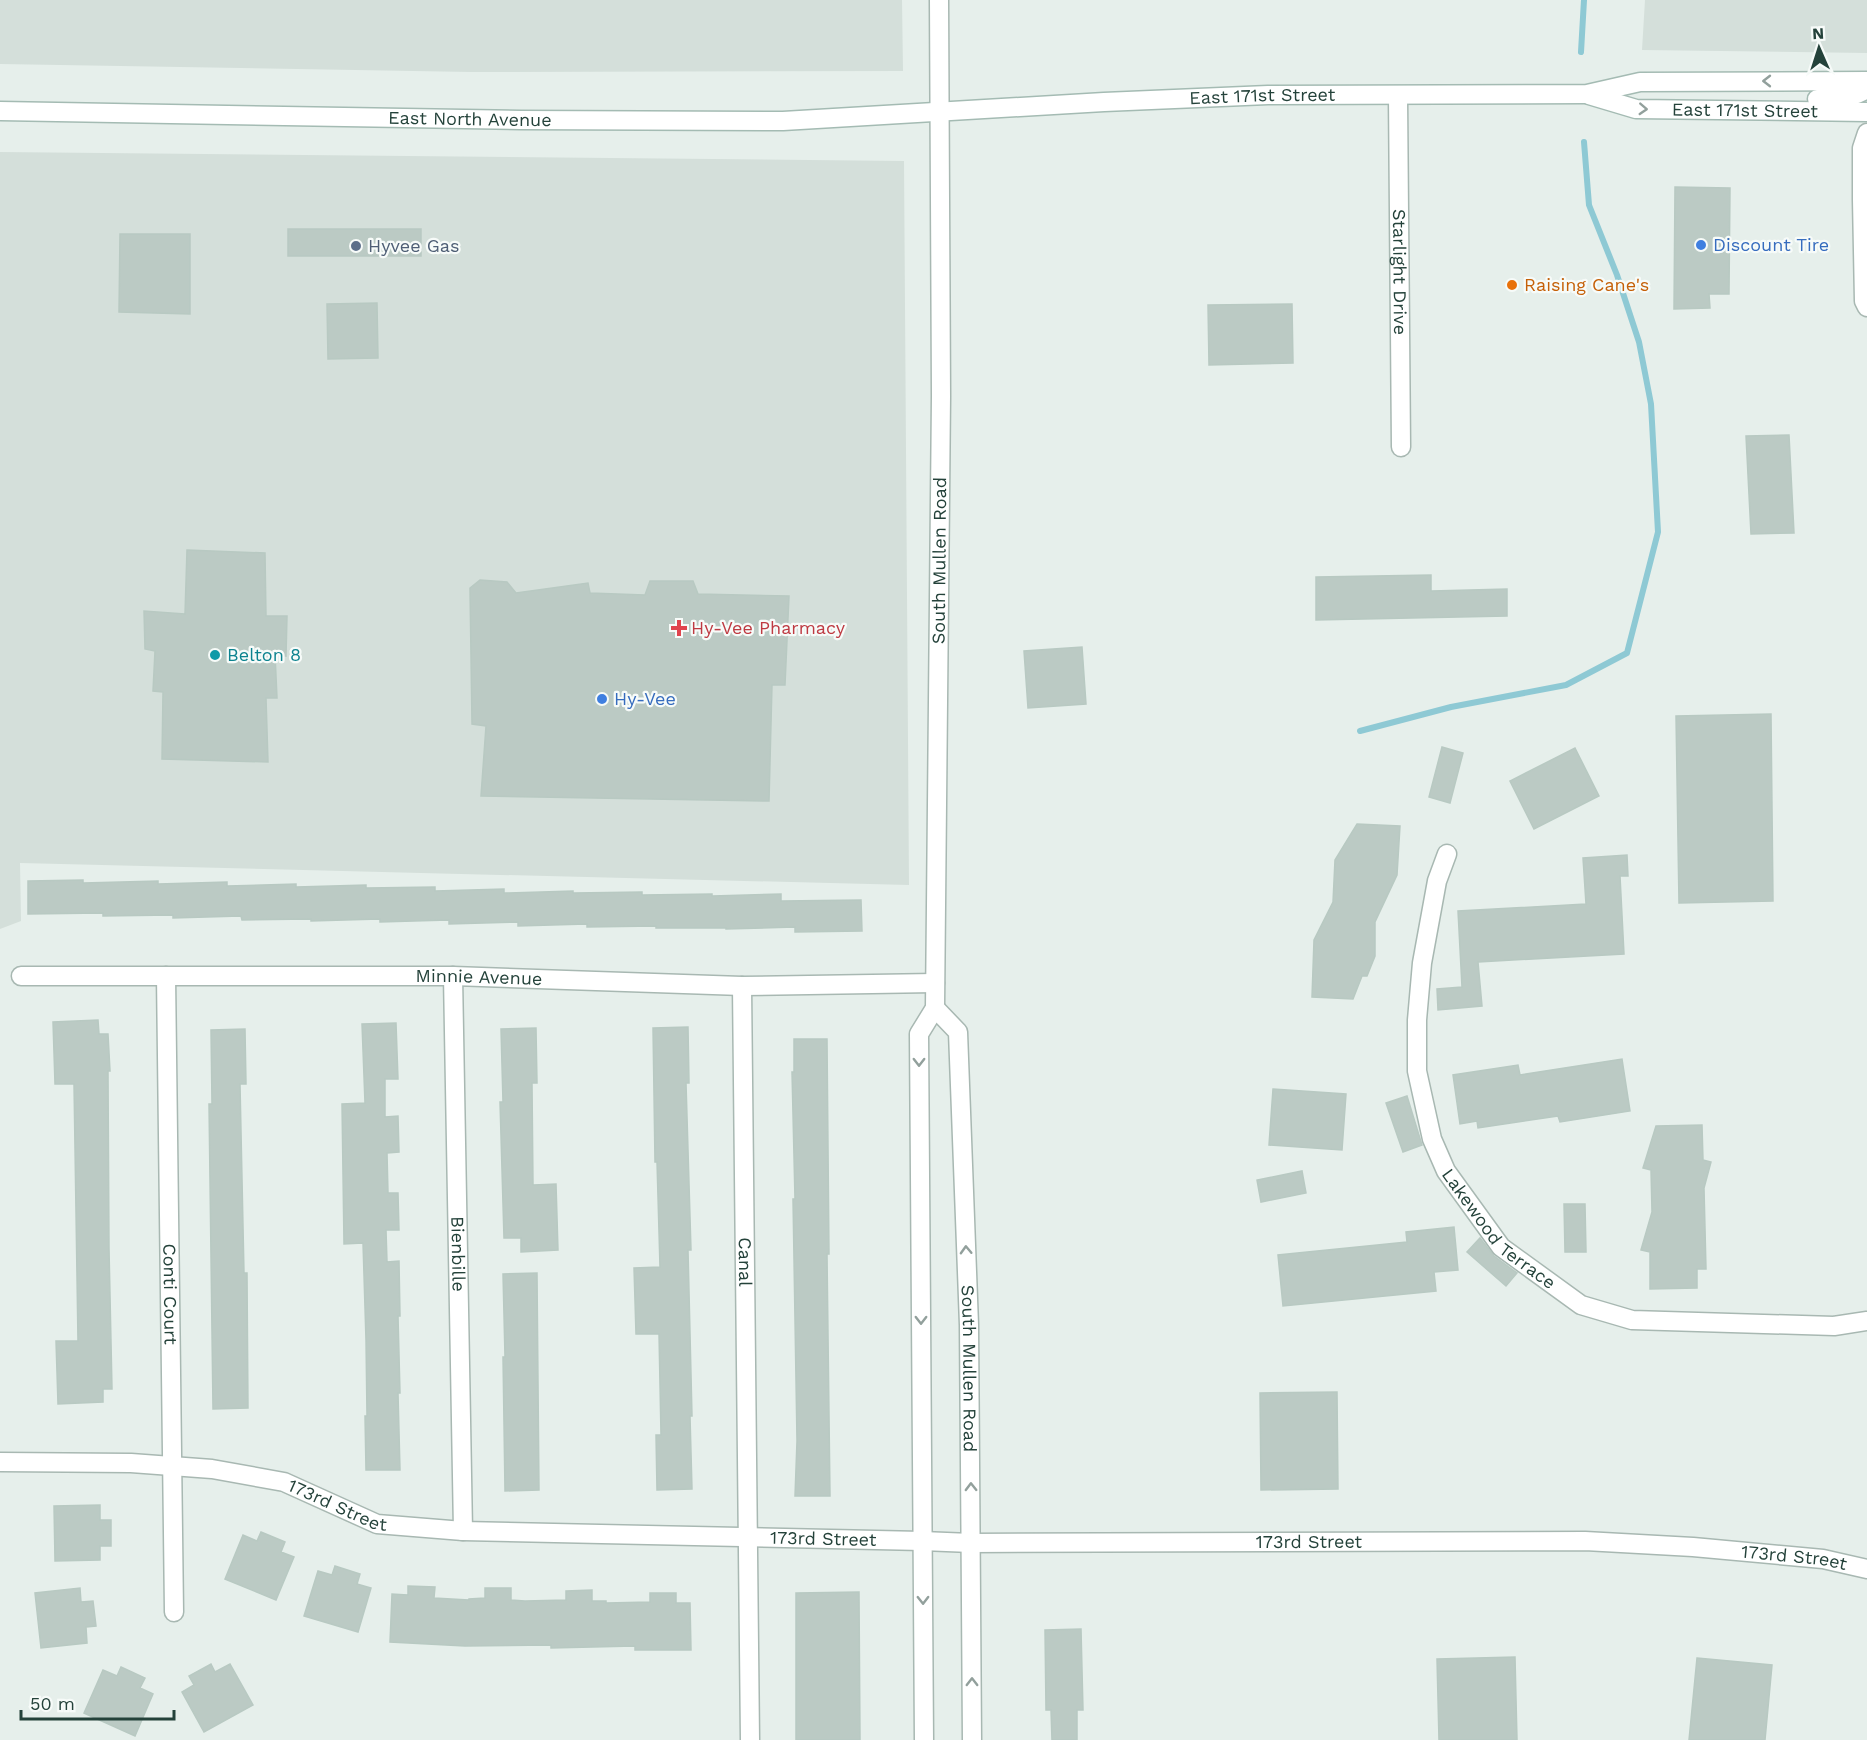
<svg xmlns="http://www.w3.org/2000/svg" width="1867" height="1740" font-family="'Work Sans',sans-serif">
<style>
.built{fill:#d4dfda}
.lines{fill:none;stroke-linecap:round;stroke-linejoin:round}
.stream{stroke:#8ec9d4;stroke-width:6}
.building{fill:#bbcac4;stroke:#b8c9c2;stroke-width:1.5}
.minor-casing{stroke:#a8b8b2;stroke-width:21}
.tertiary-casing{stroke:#a8b8b2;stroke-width:21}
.secondary-casing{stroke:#a4bbb3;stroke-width:21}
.minor{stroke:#fff;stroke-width:18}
.tertiary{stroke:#fff;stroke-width:18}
.secondary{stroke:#fff;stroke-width:18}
.oneway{stroke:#92a09c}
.shop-dot{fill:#3f7fe0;stroke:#f7fbf9;stroke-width:2}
.service-dot{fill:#5c6f8a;stroke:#f7fbf9;stroke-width:2}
.food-dot{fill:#e8710a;stroke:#f7fbf9;stroke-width:2}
.health-dot{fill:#e0444e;stroke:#f7fbf9;stroke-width:2}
.culture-dot{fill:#0f9aa8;stroke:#f7fbf9;stroke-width:2}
.labels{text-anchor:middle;stroke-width:4.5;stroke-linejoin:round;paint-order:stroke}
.street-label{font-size:18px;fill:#24423a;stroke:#f7fbf9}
.shop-label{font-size:18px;fill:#366cbe;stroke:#f7fbf9;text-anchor:start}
.service-label{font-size:18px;fill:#4e5e75;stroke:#f7fbf9;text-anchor:start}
.food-label{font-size:18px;fill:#c56008;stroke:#f7fbf9;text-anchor:start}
.health-label{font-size:18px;fill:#be3a42;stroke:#f7fbf9;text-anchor:start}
.culture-label{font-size:18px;fill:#0d838f;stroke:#f7fbf9;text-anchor:start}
</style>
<rect width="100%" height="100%" fill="#e6efeb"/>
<!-- built -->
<path class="built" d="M0,0H902L903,71L471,72L0,64Z
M1645,0H1867V53L1642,50Z
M0,152L904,161L909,885L20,863L21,921L0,929Z"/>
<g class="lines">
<!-- stream -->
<path class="stream" d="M1581,52L1584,0
M1360,731L1451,707L1566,685L1627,653L1658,532L1651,404L1639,342L1617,275L1589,205L1584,142"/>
</g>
<!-- building -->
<path class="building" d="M1675,187L1730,188L1729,294H1709L1710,308L1674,309Z
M288,229H421V256H288Z
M120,234H190V314L119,312Z
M377,303L378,358L328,359L327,304Z
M1292,304L1293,363L1209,365L1208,305Z
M1789,435L1794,533L1751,534L1746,436Z
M187,550L265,553L266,616H287L286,656L275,654L277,698H266L268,762L162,759L163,692L153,691L155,651L145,649L144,611L185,614Z
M1431,575V591L1507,589V616L1316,620V577Z
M480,580L507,582L516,593L588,583L590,593L645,595L650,581H693L698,594L789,596L785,685H772L769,801L481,796L486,726L472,724L470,588Z
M1082,647L1086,704L1028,708L1024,651Z
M1771,714L1773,901L1679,903L1676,716Z
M1442,747L1463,753L1450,803L1429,797Z
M1575,748L1599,796L1534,829L1510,781Z
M1357,824L1400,826L1397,875L1375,922V956L1367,976H1362L1353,999L1312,997L1314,940L1333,902L1335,860Z
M1627,855L1628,876H1620L1624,954L1478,962L1482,1006L1438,1010L1437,989L1462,987L1458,911L1586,904L1583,858Z
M83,880V883L158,881V884L227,882V886L296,884V887L366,885V888L435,887V891L504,889V893L573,891V893L642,892V895L712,894V896L781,894V901L861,900L862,931L795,932V927L726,929V928H656V926L587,927V924L518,926V922L449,924V920L380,922V919L311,921V919L242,920L241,916L173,918V915L103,916V913L28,914V881Z
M98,1020L99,1034H108L110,1071H108L109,1248L112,1389H103V1402L58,1404L56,1341H78L74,1084H55L53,1022Z
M396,1023L398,1079H385V1117L398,1116L399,1152L387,1153L388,1193H398L399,1230H386L387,1262L399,1261L400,1316H398L400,1393H398L400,1470H366L365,1416H367L366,1340L363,1243L344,1244L342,1104L365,1103L362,1024Z
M688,1027L689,1083H686L691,1250H688L692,1416H690L692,1489L657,1490L656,1435H661L659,1334H636L634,1268L660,1267L657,1162H655L653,1028Z
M536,1028L537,1083H532L533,1185L556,1184L558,1250L521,1252V1238H504L500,1102H503L501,1029Z
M245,1029L246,1084H240L244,1273H247L248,1408L213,1409L209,1104H212L211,1030Z
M794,1039H827L829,1254H827L830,1496H795L797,1441L793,1199H795L792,1072H794Z
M1622,1059L1630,1111L1560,1122L1558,1116L1478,1128L1477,1121L1460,1124L1453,1075L1518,1065L1520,1075Z
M1273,1089L1346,1094L1342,1150L1269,1145Z
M1407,1096L1422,1145L1403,1152L1386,1103Z
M1702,1125L1703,1160L1711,1162L1704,1188L1706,1269H1697V1288L1650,1289V1252L1641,1250L1652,1212L1651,1170L1643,1168L1656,1126Z
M1302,1171L1306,1193L1261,1202L1257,1180Z
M1564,1204H1585L1586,1252H1565Z
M1454,1227L1458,1270L1434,1272L1436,1291L1283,1306L1278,1255L1407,1242L1406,1232Z
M1480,1238L1494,1256L1517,1273L1506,1286L1467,1252Z
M537,1273L539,1490L505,1491L503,1357H505L503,1274Z
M1337,1392L1338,1489L1261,1490L1260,1393Z
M100,1505V1520H111V1546H100V1560L55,1561L54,1506Z
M261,1532L285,1542L281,1552L294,1557L276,1600L225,1579L243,1535L257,1541Z
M335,1566L360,1574L357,1584L371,1588L358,1632L304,1616L318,1571L332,1575Z
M408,1586L435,1587L434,1598L469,1600V1599L485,1598V1588H511V1600L525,1601L566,1600V1591L592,1590V1601H606V1603L650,1602V1593H676V1603H690L691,1650H635V1646L551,1648V1645L465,1646L390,1642L392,1594L408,1595Z
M80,1588L81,1602L93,1601L96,1626L86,1627L87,1643L41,1648L35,1593Z
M859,1592L860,1740H796V1593Z
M1081,1629L1083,1710H1077V1740H1052L1051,1710H1046L1045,1630Z
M1515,1657L1517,1740H1439L1437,1659Z
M1697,1658L1772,1665L1765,1740H1689Z
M211,1664L215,1672L230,1664L253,1705L204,1732L182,1692L194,1685L189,1676Z
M121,1667L145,1678L140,1688L153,1694L135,1736L84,1713L103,1670L117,1676Z"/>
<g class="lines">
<defs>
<g id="minor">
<path id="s1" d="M1398,96L1401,447"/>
<path d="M1867,133L1862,148V200L1864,301L1867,307"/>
<path id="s2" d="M1447,854L1437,881L1422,963L1417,1020V1071L1432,1139L1446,1171L1501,1247L1581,1305L1632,1320L1834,1326L1867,1321"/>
<path id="s3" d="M21,976H453L742,986L935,983"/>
<path id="s4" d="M166,976L174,1612"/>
<path id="s5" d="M453,976L463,1531"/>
<path id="s6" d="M742,986L750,1740"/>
<path id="s7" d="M0,1462L131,1463L212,1469L284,1482L377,1524L463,1531L922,1541"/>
</g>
<g id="tertiary">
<path id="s8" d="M935,1008L958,1032L969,1325L972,1740"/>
<path id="s9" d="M922,1541L971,1543L1585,1541L1693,1547L1823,1559L1867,1569"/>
<path id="s10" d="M924,1740L919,1034L935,1008L941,396L939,0"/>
</g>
<g id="secondary">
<path id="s11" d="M1589,95L1636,109L1867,112"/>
<path d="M1817,99C1836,99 1851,99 1867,89"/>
<path id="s12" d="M0,111L521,120L783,121L1104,102L1268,95L1587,94L1640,82L1867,81"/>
</g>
</defs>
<!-- minor casing -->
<use href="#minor" class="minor-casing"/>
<!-- tertiary casing -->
<use href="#tertiary" class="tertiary-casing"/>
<!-- secondary casing -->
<use href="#secondary" class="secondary-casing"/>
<!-- minor -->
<use href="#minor" class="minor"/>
<!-- tertiary -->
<use href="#tertiary" class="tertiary"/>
<!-- secondary -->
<use href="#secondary" class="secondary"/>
</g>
<!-- one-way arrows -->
<defs><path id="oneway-chevron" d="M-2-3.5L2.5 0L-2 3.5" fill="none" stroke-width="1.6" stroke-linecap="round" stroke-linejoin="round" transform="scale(1.5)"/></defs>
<g class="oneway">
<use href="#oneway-chevron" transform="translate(1767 81) rotate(180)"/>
<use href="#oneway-chevron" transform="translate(1643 109) rotate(3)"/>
<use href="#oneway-chevron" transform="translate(919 1062) rotate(90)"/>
<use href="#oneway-chevron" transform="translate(966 1250) rotate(-92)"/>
<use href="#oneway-chevron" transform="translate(921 1320) rotate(90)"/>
<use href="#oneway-chevron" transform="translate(971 1487) rotate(-91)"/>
<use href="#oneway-chevron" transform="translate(923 1600) rotate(89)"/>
<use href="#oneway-chevron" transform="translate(972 1682) rotate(-90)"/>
</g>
<!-- markers -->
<g class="shop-dot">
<circle cx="1701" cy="245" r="6"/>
<circle cx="602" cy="699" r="6"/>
</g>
<circle class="service-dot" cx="356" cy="246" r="6"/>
<circle class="food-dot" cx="1512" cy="285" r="6"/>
<path class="health-dot" d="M676 619h6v6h6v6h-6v6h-6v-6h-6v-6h6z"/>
<circle class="culture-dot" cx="215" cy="655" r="6"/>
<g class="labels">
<!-- street labels -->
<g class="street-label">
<text dy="6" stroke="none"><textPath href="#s12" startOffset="1263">East 171st Street</textPath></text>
<text dy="6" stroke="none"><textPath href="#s11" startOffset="158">East 171st Street</textPath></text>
<text dy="6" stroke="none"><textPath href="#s12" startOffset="470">East North Avenue</textPath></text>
<text dy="6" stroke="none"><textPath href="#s1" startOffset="176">Starlight Drive</textPath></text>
<text dy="6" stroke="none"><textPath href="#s10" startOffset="1184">South Mullen Road</textPath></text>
<text dy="6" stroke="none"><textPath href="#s3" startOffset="458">Minnie Avenue</textPath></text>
<text dy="6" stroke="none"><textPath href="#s2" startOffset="404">Lakewood Terrace</textPath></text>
<text dy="6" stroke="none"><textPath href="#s5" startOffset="278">Bienbille</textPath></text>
<text dy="6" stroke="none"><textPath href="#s6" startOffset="276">Canal</textPath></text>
<text dy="6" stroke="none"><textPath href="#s4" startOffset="318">Conti Court</textPath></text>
<text dy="6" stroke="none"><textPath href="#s8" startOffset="370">South Mullen Road</textPath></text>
<text dy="6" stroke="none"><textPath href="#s7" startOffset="344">173rd Street</textPath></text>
<text dy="6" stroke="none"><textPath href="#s7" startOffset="834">173rd Street</textPath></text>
<text dy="6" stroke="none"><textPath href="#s9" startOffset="387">173rd Street</textPath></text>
<text dy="6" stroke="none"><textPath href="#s9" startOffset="873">173rd Street</textPath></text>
</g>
<!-- shop labels -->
<g class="shop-label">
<text x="1713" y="251">Discount Tire</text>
<text x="614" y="705">Hy-Vee</text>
</g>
<!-- service labels -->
<g class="service-label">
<text x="368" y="252">Hyvee Gas</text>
</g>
<!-- food labels -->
<g class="food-label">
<text x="1524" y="291">Raising Cane's</text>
</g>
<!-- health labels -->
<g class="health-label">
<text x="691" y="634">Hy-Vee Pharmacy</text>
</g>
<!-- culture labels -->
<g class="culture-label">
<text x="227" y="661">Belton 8</text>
</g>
</g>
<!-- north arrow -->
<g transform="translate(1819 48) rotate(357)" stroke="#f7fbf9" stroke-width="4.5" paint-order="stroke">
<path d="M0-4.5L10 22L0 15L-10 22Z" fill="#24423a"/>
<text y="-9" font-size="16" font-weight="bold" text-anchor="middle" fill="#24423a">N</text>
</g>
<!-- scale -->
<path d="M21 1710v9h153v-9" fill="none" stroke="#24423a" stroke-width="3"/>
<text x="30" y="1710" font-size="18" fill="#24423a" stroke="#f7fbf9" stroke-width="4.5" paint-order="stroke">50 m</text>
</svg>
